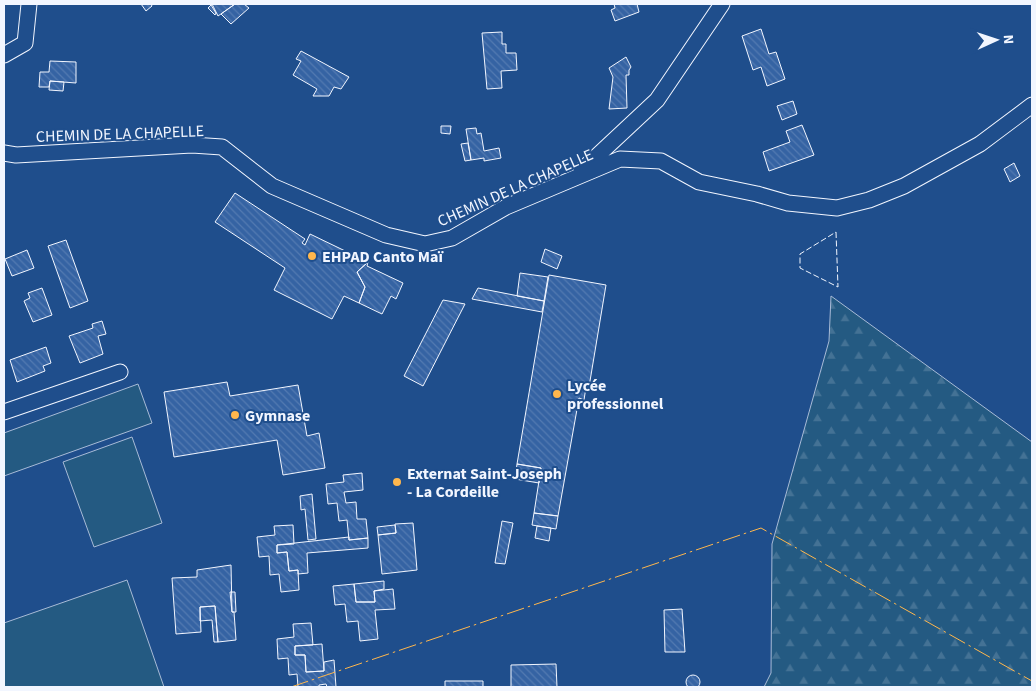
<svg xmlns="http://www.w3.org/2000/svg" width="1036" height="691" font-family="'Source Sans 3',sans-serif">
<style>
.forest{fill:url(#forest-firs);stroke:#a8bbd7}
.park{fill:#245a82;stroke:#a8bbd7}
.building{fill:url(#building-back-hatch);stroke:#f2f6ff}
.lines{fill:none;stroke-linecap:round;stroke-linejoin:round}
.street-casing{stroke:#f2f6ff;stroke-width:17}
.street{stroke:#1f4e8c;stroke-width:15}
.fence{stroke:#f2f6ff;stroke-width:1;stroke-dasharray:6 2.5;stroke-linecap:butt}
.power{stroke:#ffb74d;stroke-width:1;stroke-dasharray:18 4 2.5 4;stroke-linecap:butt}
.poi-dot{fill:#ffb74d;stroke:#1f4e8c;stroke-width:2}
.labels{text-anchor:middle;stroke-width:4;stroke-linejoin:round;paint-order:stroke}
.street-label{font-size:16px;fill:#f2f6ff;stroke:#1f4e8c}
.poi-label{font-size:16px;font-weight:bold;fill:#f2f6ff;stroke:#1f4e8c;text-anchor:start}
</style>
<defs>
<pattern id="forest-firs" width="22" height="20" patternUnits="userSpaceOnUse" patternTransform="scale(1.25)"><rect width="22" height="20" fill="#245a82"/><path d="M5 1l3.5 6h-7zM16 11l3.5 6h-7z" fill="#447295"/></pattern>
<pattern id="building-back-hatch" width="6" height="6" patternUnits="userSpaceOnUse" patternTransform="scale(1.25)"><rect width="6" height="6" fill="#3563a3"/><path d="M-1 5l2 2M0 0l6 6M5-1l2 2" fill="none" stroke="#537ab1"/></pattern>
</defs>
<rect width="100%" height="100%" fill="#1f4e8c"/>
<!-- forest -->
<path class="forest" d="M831,296L1032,442V687H764L771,673L772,544L829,341Z"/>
<!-- park -->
<path class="park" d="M138,384L152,423L4,476V433Z
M132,437L162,523L94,547L63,462Z
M127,580L164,687H4V623Z"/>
<!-- building -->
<path class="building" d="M141,4H151L152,6L146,11Z
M212,4H235L218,16Z
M235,4H244L249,8L231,24L221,14Z
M614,4H637L639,12L615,21L611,10L615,8Z
M211,5L216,13L215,15L208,8Z
M761,29L769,54L776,52L785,79L767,86L761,67L753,70L742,36Z
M502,32V44H506V53H516L517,70L501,71L502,88L487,89L482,33Z
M301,51L349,77L341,89L334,87L329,96H313L317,89L293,75L301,61L296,59Z
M626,57L631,67L629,70V75H626L627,108L609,109L613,77L609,68Z
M50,61L76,62V83L50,81L49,87H39L40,72H49Z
M50,81L64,82L63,91L49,90Z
M793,101L797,114L782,120L777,106Z
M802,125L814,155L769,171L763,152L790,142L786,131Z
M441,126H451L450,134L441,133Z
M476,128L477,134L481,133L484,151L499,148L501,158L484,161V158L471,160L466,129Z
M468,143L471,160L465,161L461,144Z
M1014,163L1020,176L1010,182L1004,169Z
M235,193L305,239L302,243L305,245L310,234L368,262L357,272L365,287L359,303L344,296L332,319L274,290L285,268L215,222Z
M66,240L88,301L70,308L48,246Z
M545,249L562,256L557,269L541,262Z
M27,250L34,268L12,276L5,259Z
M368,262L367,266L403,283L396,299L391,296L382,314L359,303L365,287L357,272Z
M520,273L548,277L544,301L517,296Z
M549,275L606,285L589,387H586L584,400L579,398L558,516L534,513L541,468L517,464Z
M42,288L52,315L33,322L24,301L30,298L28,293Z
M478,288L544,301L542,312L472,299Z
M443,300L465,304L423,386L404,376Z
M102,321L106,334L98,336L103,354L80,363L69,336L93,328L92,324Z
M46,347L51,363L43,366L45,371L17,382L10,360Z
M227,382L230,396L298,385L307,436L319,433L325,468L283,475L277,440L174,457L164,392Z
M517,464L541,468L539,483L515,479Z
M362,473L363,490L344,492L346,503L356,502L357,519H366L368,538L349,540L347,520L339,521L337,503L328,504L326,484L344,482L343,475Z
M312,494L316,539L308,540L305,509L301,510L300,496Z
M534,513L558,516L556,529L532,525Z
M502,521L513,523L505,564L495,563Z
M413,523L417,570L382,574L378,535L396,533L395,524Z
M293,525L294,544L277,545V553L287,552L289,571L298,570L299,590L281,592L279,574L270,575L269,556L259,557L257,537L275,535L274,526Z
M395,525L396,533L378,535L377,527Z
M537,526L551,528L549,541L535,538Z
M349,537V540L368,538V548L307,553L308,573L298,574V570L289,571L287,552L277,553V545Z
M231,565L232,612H234L236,640L218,642L215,606L200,607L201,632L176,634L172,578L197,577V570Z
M384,581V589L374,591L375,602H356L354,584Z
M354,584L356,602H375L374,591L393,589L395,609L375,610L378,639L360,641L358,621L347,622L345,604L335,605L333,586Z
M230,592H235L236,612H232Z
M215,606L218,642H214L212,620L200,621V607Z
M682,609L685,652H665L664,610Z
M311,623L313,645L295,646V655H305L306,672L324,671V662L334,660L336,687H327L326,684L319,685V687H298L297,674L289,675L288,658L278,659L277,639L294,637L293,624Z
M322,644L324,671L306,672L305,655H295V646Z
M556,664L557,687H511V665Z
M686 682a7 7 0 1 1 14 0a7 7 0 1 1-14 0Z
M445,681H483V687H445Z"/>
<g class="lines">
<defs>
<path id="street" d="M4,55L25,43L29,4
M4,153L16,155L192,145L222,147L272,186L386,235L425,244L452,238L506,207L620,159L661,161L699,182L757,194L788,203L837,208L869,200L904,186L980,144L1032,105
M581,171L657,100L722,4
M4,412L120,372"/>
</defs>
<!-- street casing -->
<use href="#street" class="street-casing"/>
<!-- street -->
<use href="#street" class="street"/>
<!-- fence -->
<path class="fence" d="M836,232L838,287L800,268V254Z"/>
<!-- power -->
<path class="power" d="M291,687L761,528L1032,681"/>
</g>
<!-- markers -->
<g class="poi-dot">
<circle cx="312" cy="256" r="5"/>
<circle cx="557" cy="394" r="5"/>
<circle cx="235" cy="415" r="5"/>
<circle cx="397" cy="482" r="5"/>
</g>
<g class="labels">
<!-- street labels -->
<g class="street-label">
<text transform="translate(120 133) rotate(-2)" y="6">CHEMIN DE LA CHAPELLE</text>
<text transform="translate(515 187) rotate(-24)" y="6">CHEMIN DE LA CHAPELLE</text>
</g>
<!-- poi labels -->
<g class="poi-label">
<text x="322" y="262">EHPAD Canto Maï</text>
<text x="567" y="391">Lycée<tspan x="567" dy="18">professionnel</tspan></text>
<text x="245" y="421">Gymnase</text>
<text x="407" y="479">Externat Saint-Joseph<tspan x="407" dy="18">- La Cordeille</tspan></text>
</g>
</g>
<!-- border -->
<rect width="1036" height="691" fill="none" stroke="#f2f6ff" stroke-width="10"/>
<!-- north arrow -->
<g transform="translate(996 40) rotate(87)" stroke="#1f4e8c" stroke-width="4" paint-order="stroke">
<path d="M0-4L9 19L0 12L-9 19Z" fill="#f2f6ff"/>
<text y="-8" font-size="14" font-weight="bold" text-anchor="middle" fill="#f2f6ff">N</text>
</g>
</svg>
